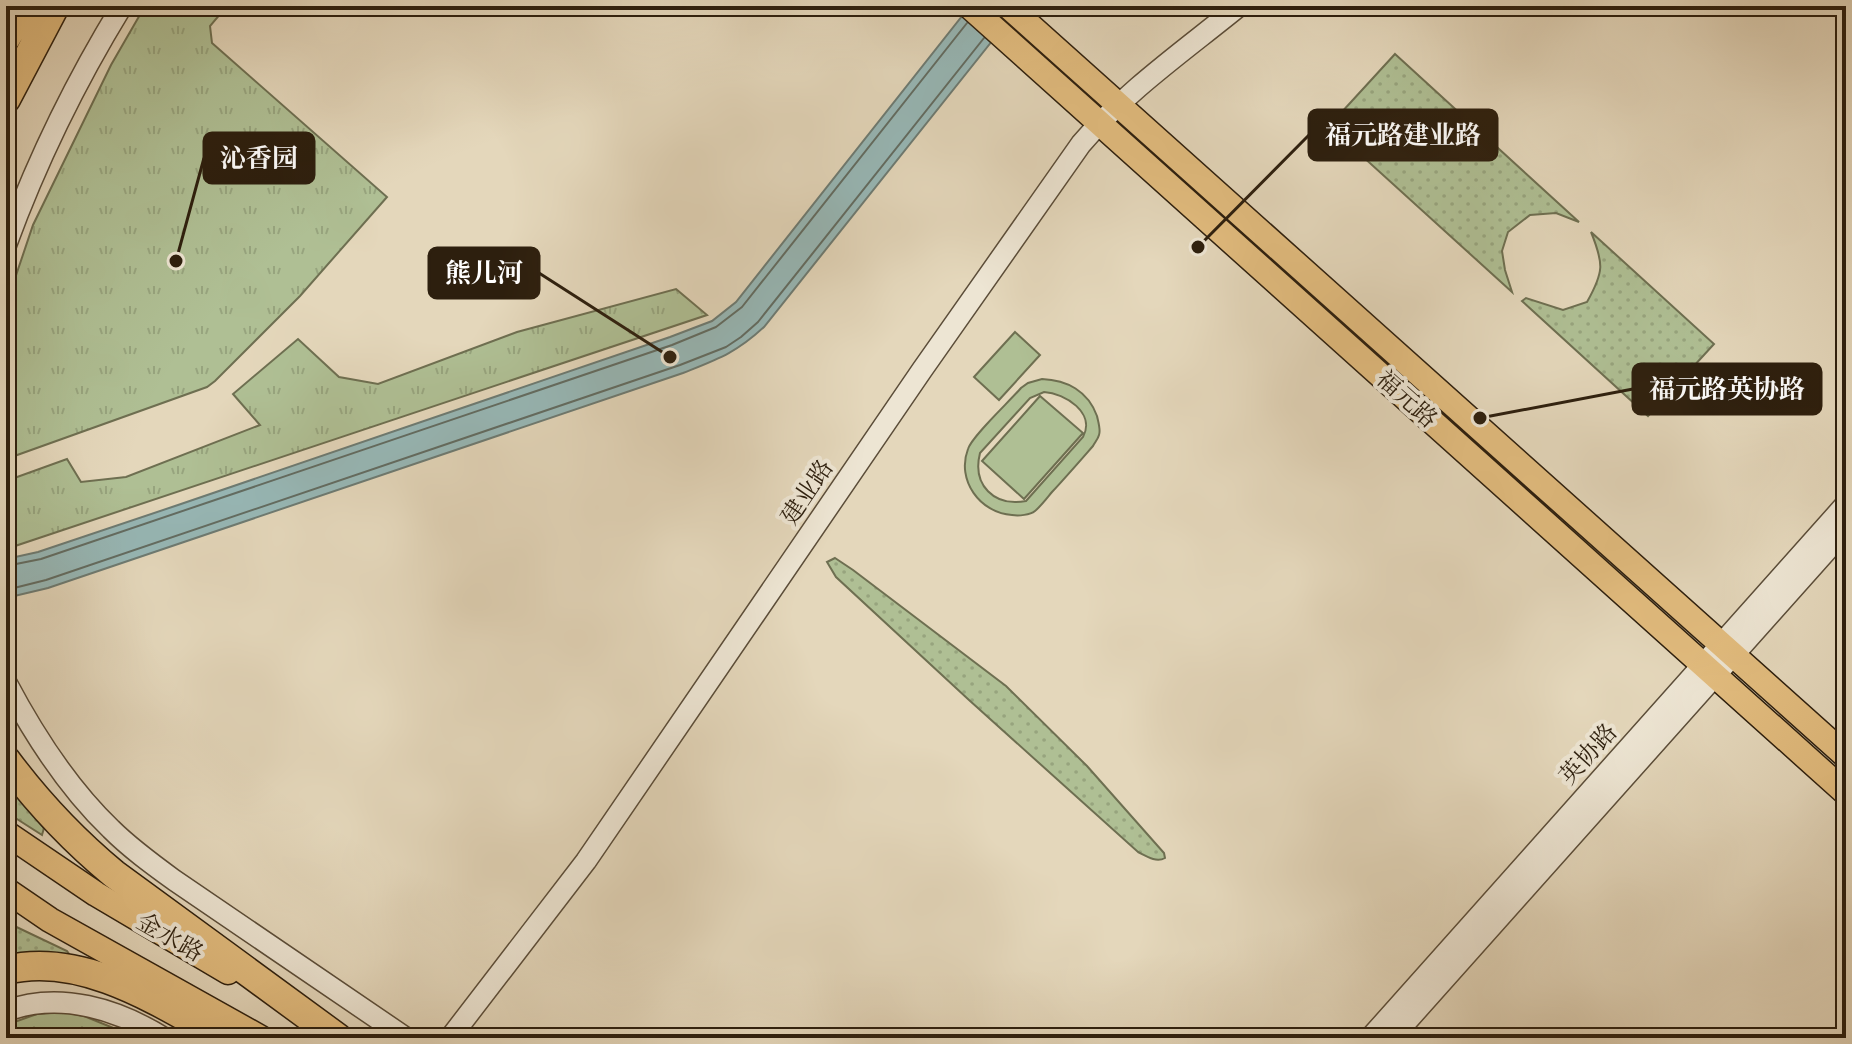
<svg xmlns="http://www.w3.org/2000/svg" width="1852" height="1044" font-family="'Libre Caslon Text','Noto Serif SC',serif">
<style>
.grass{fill:url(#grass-dots);stroke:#6e6f51;stroke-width:2}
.park{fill:url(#park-tufts);stroke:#6e6f51;stroke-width:2}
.pitch{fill:#afbf94;stroke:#6e6f51;stroke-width:2;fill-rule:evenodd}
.water{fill:#97b8b7;stroke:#6d7b73;stroke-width:2}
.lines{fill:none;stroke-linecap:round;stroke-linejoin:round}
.shore{stroke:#626c62;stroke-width:2}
.minor-casing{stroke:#5b4d39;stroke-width:23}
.major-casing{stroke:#2d1f0e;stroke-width:27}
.highway-casing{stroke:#2d1f0e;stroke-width:31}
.minor{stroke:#ede5d3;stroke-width:20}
.major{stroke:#e2bc7e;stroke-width:24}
.highway{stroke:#e2bc7e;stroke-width:28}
.labels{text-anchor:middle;stroke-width:8;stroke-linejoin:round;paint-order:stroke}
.street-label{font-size:24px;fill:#2d1f0e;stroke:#ede5d3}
.leader{fill:none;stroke:#2d1f0e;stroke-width:3}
.callout-dot{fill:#2d1f0e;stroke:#ede5d3;stroke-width:3}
.callout{fill:#2d1f0e;stroke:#2d1f0e;stroke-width:3}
.callout-label{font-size:26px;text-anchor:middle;font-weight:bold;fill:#fff}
</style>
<defs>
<pattern id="grass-dots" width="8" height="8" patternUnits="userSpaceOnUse" patternTransform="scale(2)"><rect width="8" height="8" fill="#afbf94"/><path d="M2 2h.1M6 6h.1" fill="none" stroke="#97a47e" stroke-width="1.8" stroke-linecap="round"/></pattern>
<pattern id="park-tufts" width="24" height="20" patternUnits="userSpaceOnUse" patternTransform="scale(2)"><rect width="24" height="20" fill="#afbf94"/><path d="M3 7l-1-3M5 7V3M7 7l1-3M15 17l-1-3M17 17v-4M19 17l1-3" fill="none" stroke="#97a47e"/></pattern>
</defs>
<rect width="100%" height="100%" fill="#e4d7bb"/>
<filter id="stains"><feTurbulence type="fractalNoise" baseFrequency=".0025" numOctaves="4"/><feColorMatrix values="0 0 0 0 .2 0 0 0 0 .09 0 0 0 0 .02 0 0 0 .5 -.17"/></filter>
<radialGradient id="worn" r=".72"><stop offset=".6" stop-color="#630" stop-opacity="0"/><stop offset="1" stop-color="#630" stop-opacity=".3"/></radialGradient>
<!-- grass -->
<path class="grass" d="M1395,54L1579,222L1556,213L1530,215L1508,232L1502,251L1505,270L1512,292L1329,126Z
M1591,232L1714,344L1648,416L1522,301L1526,298L1563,310L1587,302C1604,272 1604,264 1591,232Z
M835,558L853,570L1006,686L1087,766L1164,853L1165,858C1156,863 1146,856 1138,852L969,700L836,577L827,562Z
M6,782L44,828L42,835L6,812Z
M6,922L67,951L74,961L6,958Z"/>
<!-- park -->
<path class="park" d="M145,6H227L210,26L212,43L387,197L300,296L215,381L207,387L6,459V305L33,225L111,65Z
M676,289L707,315L6,549V481L67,459L81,482L126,477L260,425L233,394L298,339L339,377L378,384L517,332Z
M63,1012L84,1016L138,1038H6V1025L37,1014Z"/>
<!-- pitch -->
<path class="pitch" d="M1015,332L1040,355L999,400L974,377Z
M1042,379C1067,380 1088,391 1097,416C1098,421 1101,430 1099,435C1098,439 1095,442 1093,446C1079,462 1066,477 1052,492C1047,498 1041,506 1035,511C1030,515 1019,516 1012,515C980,513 956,480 968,449C972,436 1010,401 1021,388L1028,383ZM1044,392C1065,393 1096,413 1083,437L1026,501C994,507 972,485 980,453L1030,398Z
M1040,396L1083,433L1024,499L982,461Z"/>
<!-- water -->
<path class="water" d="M970,6H1020L764,327C736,353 718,359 683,373L48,588L6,598V559L38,552L178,505L670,337L712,321L736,302Z"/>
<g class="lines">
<!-- shore -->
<path class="shore" d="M6,566L41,559L672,345L716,327L742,307L967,23
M6,590L46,580L680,365L726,347L741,337L758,322L984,38"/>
<defs>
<path id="minor" d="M6,245C36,163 76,81 122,6
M6,682C34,735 67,787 111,829C130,848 152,864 174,880L406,1038
M6,1011C60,991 117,1009 164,1038
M450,1038L586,861L922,370L1081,144C1126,91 1185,50 1239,6
M1370,1038L1846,504
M1392,1038L1846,529"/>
<path id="major" d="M969,6L1846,793
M1008,6L1846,756
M6,833L96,894L228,972
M6,890L50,920L261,1038"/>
<path id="highway" d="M6,38L25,6
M6,99L55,6
M6,760C38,803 73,840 114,874L338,1038
M6,970C82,951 160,1003 223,1038"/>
</defs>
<!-- minor casing -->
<use href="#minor" class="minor-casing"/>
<!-- major casing -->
<use href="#major" class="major-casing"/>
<!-- highway casing -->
<use href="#highway" class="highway-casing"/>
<!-- minor -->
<use href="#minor" class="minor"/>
<!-- major -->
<use href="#major" class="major"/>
<!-- highway -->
<use href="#highway" class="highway"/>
</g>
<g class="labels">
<!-- street labels -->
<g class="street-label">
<text transform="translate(1407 399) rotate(42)" y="8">福元路</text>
<text transform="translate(807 492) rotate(-56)" y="8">建业路</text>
<text transform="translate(1588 754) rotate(-48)" y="8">英协路</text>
<text transform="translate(170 937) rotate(30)" y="8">金水路</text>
</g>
</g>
<!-- callouts -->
<path class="leader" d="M1198 247L1309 135M176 261L204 158M670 357L539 273M1480 418L1633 389"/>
<g class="callout-dot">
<circle cx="1198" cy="247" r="8"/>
<circle cx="176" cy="261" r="8"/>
<circle cx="670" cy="357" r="8"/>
<circle cx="1480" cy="418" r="8"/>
</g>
<g class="callout">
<rect x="1309" y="110" width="188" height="50" rx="8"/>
<rect x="204" y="133" width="110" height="50" rx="8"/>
<rect x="429" y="248" width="110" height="50" rx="8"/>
<rect x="1633" y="364" width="188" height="50" rx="8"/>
</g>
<g class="callout-label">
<text x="1403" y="144">福元路建业路</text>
<text x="259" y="167">沁香园</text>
<text x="484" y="282">熊儿河</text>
<text x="1727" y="398">福元路英协路</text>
</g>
<!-- margin -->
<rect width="1852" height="1044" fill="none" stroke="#e4d7bb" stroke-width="32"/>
<rect x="8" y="8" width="1836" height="1028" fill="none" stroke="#2d1f0e" stroke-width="4"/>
<rect x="16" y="16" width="1820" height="1012" fill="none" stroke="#2d1f0e" stroke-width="2"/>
<rect width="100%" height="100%" filter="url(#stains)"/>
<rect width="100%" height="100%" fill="url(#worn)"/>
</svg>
